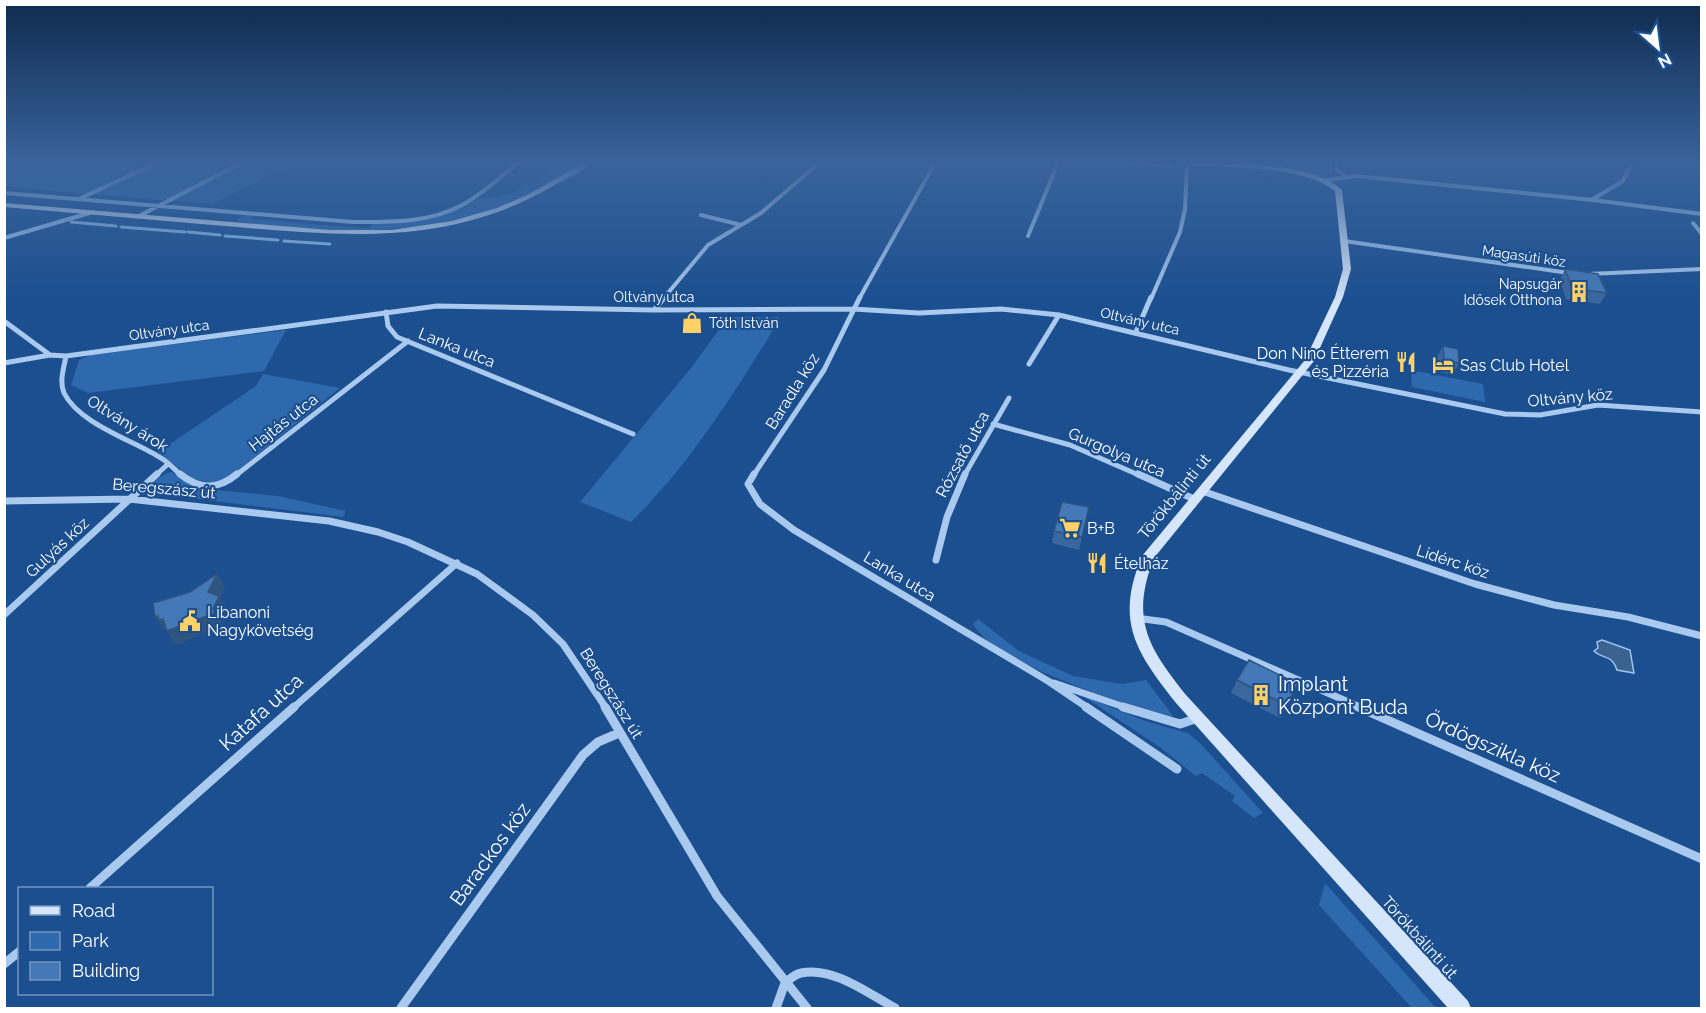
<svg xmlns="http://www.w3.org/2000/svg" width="1706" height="1013" font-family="Raleway,sans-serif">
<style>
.green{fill:#2e69ad}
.water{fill:#3c6290;stroke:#9cc4f0;stroke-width:1.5}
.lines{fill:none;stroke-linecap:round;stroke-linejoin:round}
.stream{stroke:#9cc4f0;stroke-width:3}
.street-far3{stroke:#a9c9ee;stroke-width:4}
.street-far2{stroke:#a9c9ee;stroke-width:5}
.street-far1{stroke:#a9c9ee;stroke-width:7}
.street{stroke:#a9c9ee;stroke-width:9}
.secondary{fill:#d6e6fa;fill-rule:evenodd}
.wall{fill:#3a679d}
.shaded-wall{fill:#305480}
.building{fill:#4478b7;stroke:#305480;stroke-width:1.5}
.labels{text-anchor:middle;stroke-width:4.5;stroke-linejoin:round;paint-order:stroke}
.far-street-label{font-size:14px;fill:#fff;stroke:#1b4f8f}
.far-poi-label{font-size:14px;fill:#fff;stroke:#1b4f8f;text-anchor:end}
.street-label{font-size:16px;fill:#fff;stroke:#1b4f8f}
.poi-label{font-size:16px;fill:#fff;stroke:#1b4f8f;text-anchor:start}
.near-poi-label{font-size:20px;fill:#fff;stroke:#1b4f8f;text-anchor:start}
.near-street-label{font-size:20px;fill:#fff;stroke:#1b4f8f}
</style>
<rect width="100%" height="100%" fill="#1b4f8f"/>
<!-- green -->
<path class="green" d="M4,163H294L213,204L5,187Z
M551,163H585C554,178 527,197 495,209C414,237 318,234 235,221L245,215L255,216L251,219L362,228H370L373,224L424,220L440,216L478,199L512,194L526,183L533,184L556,165Z
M1261,163H1333L1331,174L1320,175L1260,165Z
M728,317H779L777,324C734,393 690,465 631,522L580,502L691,368Z
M286,330L264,371L88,393L71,385L79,360L90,355Z
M1411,370L1483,384L1485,402L1412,387Z
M263,374L340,388L221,484L192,479L158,452L256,386Z
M171,472L206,489L278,496L346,511L343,517L151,493C149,484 162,474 171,472Z
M978,619L1019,651L1073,676L1122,684L1146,680L1173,716L1156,715C1113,698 994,663 973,624Z
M1083,696L1148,722L1188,733L1201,744L1263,813L1254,818L1232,801L1235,796L1202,773L1196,776L1161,748Z
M1325,883L1436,1008H1412L1319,905Z"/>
<!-- water -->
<path class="water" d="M1602,640L1630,650L1634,673L1617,670C1611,653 1603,660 1594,651L1598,648L1597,642Z"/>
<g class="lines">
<!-- stream -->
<path class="stream" d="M1124,163L1170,166
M71,222L116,226
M121,227L185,232
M188,232L220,235
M225,236L278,240
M284,241L330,244"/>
<!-- street-far3 -->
<path class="street-far3" d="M1337,163L1336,169L1345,176
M1326,180L1357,176L1593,200L1702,214
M4,193L353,222C390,222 429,223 462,205C483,194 500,177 518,163
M81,198L157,163
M1593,199L1623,181L1632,163
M701,215L741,225
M139,216L241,163
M1693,223L1702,234
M1028,236L1058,163
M4,238L93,212
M1344,241L1569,273
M1588,274L1702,269
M663,299L708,245L761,213L819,163
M859,299L935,163
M1151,299L1180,232L1185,209L1187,163"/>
<!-- street-far2 -->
<path class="street-far2" d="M654,310L665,297
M386,312L388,326L397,337L633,434
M4,321L50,355
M1136,332L1151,297
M66,356C64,367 59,382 64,393C80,425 136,441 164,460C171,465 176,471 182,476
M4,363L50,355L66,356L437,306L654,310L853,309L919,313L1001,309L1059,315L1289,370L1505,414L1540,415L1598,405L1702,412
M1029,364L1059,315
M993,424L1070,445L1141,476
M155,476L168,464
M235,476L408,341
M753,476L824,370L860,297
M964,476L1009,398"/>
<!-- street-far1 -->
<path class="street-far1" d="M180,474C200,490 218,490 237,474
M754,474L748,484L760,504L794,530L1048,681L1088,708
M1138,474L1194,499
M1202,491L1475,584L1554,605L1628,617L1702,636
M4,501L129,499L329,521L378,532L408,542L477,574L533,615L563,644L606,708
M936,560L947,517L965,474
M4,615L157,474
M1136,618L1166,622L1362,708
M1054,683L1127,708
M293,708L457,563"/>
<!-- street -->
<path class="street" d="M605,707L717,896L807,1008
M1086,707L1177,769
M1123,707L1180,724L1198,718
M1358,707L1702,859
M90,888L294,707
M4,964L20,951
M785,983C790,979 795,974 801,973C833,966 869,994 895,1008
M401,1008L583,755L598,742L619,733
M776,1008L785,983"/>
<!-- secondary -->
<path class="secondary" d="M584,163H592C581,172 566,179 553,186C444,250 333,235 213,225C143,219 74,213 4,207V203L329,230H392L452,221L497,208L527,195Z
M1181,163C1222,163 1312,160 1342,190L1351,269L1343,297L1314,361L1154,558C1130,619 1148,647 1186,695L1468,1001L1471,1008H1448L1176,703C1135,651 1115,621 1142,556L1305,360L1335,297L1343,269L1335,191C1302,165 1225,167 1184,165Z"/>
</g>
<!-- wall -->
<path class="wall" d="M1565,269L1607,293L1600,304L1566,299L1560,280Z
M1443,346L1459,363L1453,375L1439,372L1437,358Z
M1089,507L1079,550L1052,543L1054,531Z
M1237,680L1298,684L1280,718L1231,693Z"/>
<!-- shaded-wall -->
<path class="shaded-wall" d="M217,574L225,587L220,597L227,609L221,622L223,626L176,645L166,630H164L155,617L208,592Z"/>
<!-- building -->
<path class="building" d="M1565,269L1598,274L1607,293L1572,288Z
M1443,346L1458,349L1459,363L1444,360Z
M1062,502L1089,507L1082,537L1054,531Z
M217,574L208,592L219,596L213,609L215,613L167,631L163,619L159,620L158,616L155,617L153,603L190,592Z
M1249,660L1298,684L1286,705L1237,680Z"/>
<!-- sky -->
<linearGradient id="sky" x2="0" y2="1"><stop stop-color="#0f2b4f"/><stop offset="0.53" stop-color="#39639b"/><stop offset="1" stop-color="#39639b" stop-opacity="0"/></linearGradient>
<rect width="1706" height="305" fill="url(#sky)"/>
<!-- icons -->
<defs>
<symbol id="building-bare" viewBox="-9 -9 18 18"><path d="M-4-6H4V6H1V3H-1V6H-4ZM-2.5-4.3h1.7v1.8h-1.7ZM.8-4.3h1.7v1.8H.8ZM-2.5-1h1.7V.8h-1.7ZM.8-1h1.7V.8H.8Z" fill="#ffd166" stroke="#1b4f8f" stroke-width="2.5" paint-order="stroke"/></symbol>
<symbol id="shop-bare" viewBox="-9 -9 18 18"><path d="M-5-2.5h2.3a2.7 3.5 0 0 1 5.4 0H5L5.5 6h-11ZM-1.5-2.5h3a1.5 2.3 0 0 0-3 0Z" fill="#ffd166" stroke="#1b4f8f" stroke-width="2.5" paint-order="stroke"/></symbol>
<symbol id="restaurant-bare" viewBox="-9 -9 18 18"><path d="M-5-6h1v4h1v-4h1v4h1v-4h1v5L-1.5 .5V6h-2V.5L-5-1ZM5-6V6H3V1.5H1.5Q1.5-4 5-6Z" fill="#ffd166" stroke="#1b4f8f" stroke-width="2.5" paint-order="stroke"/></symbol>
<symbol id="hotel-bare" viewBox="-9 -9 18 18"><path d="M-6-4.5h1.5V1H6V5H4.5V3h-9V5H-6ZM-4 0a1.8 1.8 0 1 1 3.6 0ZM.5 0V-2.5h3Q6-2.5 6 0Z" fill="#ffd166" stroke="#1b4f8f" stroke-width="2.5" paint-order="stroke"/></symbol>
<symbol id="supermarket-bare" viewBox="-9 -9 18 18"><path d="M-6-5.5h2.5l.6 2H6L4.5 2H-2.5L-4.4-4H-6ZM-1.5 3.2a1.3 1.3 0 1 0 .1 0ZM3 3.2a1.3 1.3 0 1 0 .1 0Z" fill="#ffd166" stroke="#1b4f8f" stroke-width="2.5" paint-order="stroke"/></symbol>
<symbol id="civic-bare" viewBox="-9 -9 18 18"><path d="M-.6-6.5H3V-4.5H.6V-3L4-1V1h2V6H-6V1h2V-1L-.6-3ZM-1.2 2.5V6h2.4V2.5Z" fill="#ffd166" stroke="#1b4f8f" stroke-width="2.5" paint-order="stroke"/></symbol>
</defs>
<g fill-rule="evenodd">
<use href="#building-bare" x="1564" y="277" width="30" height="30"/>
<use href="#shop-bare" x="677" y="308" width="30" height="30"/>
<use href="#restaurant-bare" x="1391" y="347" width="30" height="30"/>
<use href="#hotel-bare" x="1428" y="350" width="30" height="30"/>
<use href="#supermarket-bare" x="1055" y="513" width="30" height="30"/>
<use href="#restaurant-bare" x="1082" y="548" width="30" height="30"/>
<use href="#civic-bare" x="175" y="606" width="30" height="30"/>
<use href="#building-bare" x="1246" y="680" width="30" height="30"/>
</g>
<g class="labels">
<!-- far-street labels -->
<g class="far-street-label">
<text transform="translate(1524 256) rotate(8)" y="5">Magasúti köz</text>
<text x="654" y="302">Oltvány utca</text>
<text transform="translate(1140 321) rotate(13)" y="5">Oltvány utca</text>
<text transform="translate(169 330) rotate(-8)" y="5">Oltvány utca</text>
</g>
<!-- far-poi labels -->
<g class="far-poi-label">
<text x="1562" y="289">Napsugár<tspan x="1562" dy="16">Idősek Otthona</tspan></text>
<text x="709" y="328" text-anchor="start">Tóth István</text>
</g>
<!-- street labels -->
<g class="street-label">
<text transform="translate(457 347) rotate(22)" y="6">Lanka utca</text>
<text transform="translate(792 391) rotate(-58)" y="6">Baradla köz</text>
<text transform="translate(1570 397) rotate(-5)" y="6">Oltvány köz</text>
<text transform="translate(283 422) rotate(-38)" y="6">Hajtás utca</text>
<text transform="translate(128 423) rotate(32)" y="6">Oltvány árok</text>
<text transform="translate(1117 452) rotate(23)" y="6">Gurgolya utca</text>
<text transform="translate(962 454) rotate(-62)" y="6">Rózsatő utca</text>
<text transform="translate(164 488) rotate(5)" y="6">Beregszász út</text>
<text transform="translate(1174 496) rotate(-51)" y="6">Törökbálinti út</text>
<text transform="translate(57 547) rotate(-43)" y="6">Gulyás köz</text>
<text transform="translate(1453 561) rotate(18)" y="6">Lidérc köz</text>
<text transform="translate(900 576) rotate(31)" y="6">Lanka utca</text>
<text transform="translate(612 693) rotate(58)" y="6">Beregszász út</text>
<text transform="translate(1420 937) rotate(48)" y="6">Törökbálinti út</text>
</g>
<!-- poi labels -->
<g class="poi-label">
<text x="1389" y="359" text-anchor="end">Don Nino Étterem<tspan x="1389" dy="18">és Pizzéria</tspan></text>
<text x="1460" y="371">Sas Club Hotel</text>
<text x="1087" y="534">B+B</text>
<text x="1114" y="569">Ételház</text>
<text x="207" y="618">Libanoni<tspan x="207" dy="18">Nagykövetség</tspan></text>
</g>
<!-- near-poi labels -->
<g class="near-poi-label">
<text x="1278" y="691">Implant<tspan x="1278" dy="23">Központ Buda</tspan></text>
</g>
<!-- near-street labels -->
<g class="near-street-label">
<text transform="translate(261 712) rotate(-42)" y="7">Katafa utca</text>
<text transform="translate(1493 747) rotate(24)" y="7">Ördögszikla köz</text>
<text transform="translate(490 854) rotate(-54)" y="7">Barackos köz</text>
</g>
</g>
<!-- border -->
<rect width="1706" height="1013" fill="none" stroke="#ffffff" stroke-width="12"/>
<!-- legend -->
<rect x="18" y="887" width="195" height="108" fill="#1b4f8f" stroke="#7695bc" stroke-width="1.5"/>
<rect x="30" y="906" width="30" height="9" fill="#d6e6fa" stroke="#7695bc" stroke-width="1.5"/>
<text x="72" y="917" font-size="18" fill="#ffffff">Road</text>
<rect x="30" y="932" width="30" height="18" fill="#2e69ad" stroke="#7695bc" stroke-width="1.5"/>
<text x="72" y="947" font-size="18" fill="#ffffff">Park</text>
<rect x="30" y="962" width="30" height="18" fill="#4478b7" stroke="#7695bc" stroke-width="1.5"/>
<text x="72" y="977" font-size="18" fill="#ffffff">Building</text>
<!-- north arrow -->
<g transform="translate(1658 48) rotate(152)" stroke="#1b4f8f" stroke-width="4.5" paint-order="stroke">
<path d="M0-4.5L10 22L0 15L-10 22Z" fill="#ffffff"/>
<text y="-9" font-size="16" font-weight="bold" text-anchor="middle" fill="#ffffff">N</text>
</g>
</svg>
